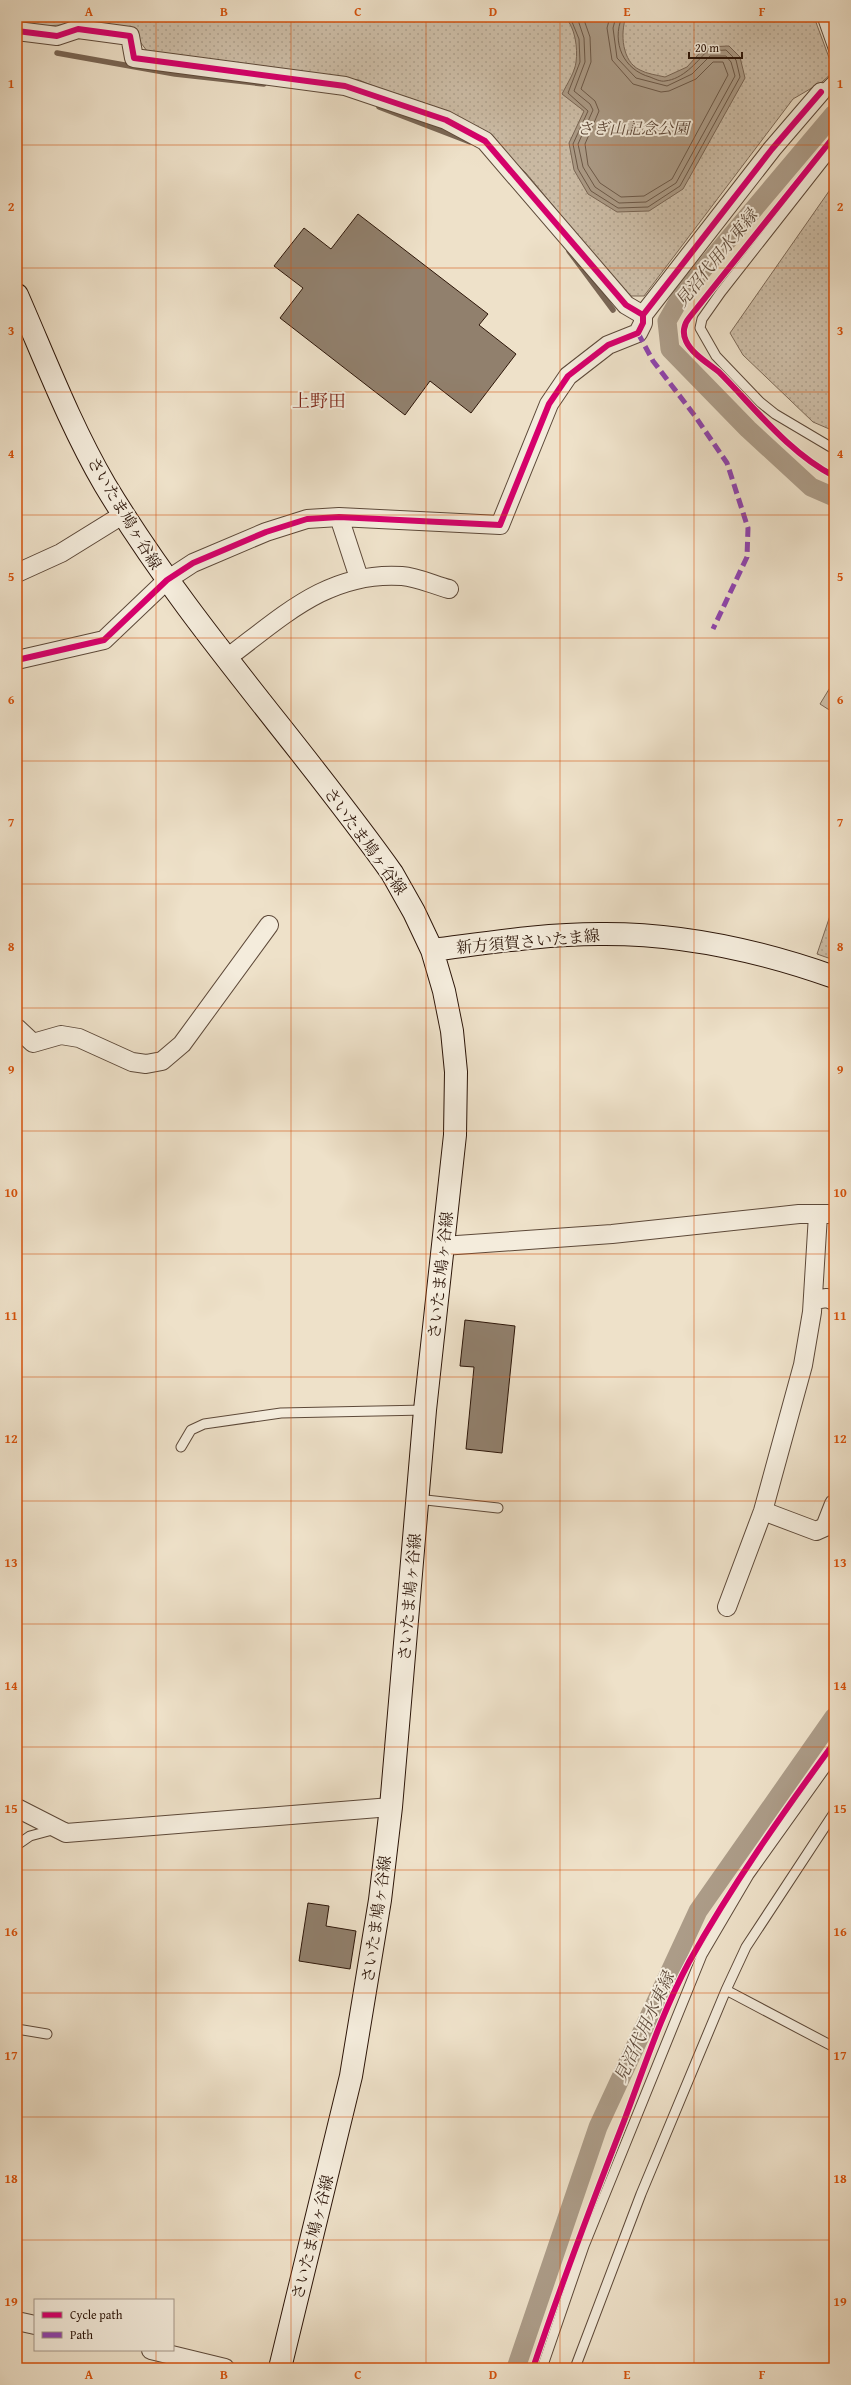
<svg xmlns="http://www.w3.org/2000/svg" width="851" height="2385" font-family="'Gentium Book Plus','Noto Serif JP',serif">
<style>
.grass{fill:#cdbea8;stroke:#7d6a58}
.park{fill:url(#park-dots);stroke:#7d6a58}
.water{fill:#ac9c88;stroke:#796655}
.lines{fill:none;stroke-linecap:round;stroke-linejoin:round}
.shore{stroke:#6c5948;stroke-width:1}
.stream{stroke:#796655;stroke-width:5.5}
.canal{stroke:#ac9c88;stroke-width:19}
.building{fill:#91806d;stroke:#2d1609}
.service-casing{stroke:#5d4939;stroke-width:11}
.minor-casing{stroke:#5d4939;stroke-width:20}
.secondary-casing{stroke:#2d1609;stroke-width:24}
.service{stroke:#f4ecdc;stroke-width:9}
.minor{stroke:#f4ecdc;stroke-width:18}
.secondary{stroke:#f4ecdc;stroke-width:22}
.quiet{stroke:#8e44ad;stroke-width:5;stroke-dasharray:10 5;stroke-linecap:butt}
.cycleway-casing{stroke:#f4ecdc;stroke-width:8}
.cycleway{stroke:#d6006c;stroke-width:6}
.grid{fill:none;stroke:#d5520c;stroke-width:1;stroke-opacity:0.55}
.labels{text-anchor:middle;stroke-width:4;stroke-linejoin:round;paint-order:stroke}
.park-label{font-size:16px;font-style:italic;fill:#5d4839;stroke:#f4ecdc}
.street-label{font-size:16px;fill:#2d1609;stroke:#f4ecdc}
.water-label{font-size:17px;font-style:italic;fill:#604c3c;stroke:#f4ecdc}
.quarter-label{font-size:18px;fill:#7a1f14;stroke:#f4ecdc}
.neatline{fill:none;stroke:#d5520c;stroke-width:1.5}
.grid-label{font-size:13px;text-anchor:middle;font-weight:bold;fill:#d5520c}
</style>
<defs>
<pattern id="park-dots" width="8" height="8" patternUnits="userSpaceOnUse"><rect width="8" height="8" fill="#cdbea8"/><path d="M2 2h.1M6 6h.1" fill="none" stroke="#b0a38f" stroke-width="1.8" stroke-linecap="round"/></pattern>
</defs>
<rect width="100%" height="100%" fill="#eee1c9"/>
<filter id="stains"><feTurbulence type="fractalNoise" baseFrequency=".005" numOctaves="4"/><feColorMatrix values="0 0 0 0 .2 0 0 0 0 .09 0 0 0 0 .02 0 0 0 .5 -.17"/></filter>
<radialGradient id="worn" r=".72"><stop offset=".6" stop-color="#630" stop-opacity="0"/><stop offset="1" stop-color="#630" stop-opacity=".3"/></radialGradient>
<!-- grass -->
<path class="grass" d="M834,681V713L820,704Z"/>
<!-- park -->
<path class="park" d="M17,17H814L834,71L822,82L793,99L644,296H628L526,173L483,132L359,80L253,70L150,55L132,31L75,24L31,27L17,25Z
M834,184V431L813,422L743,355L730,333Z
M834,904V960L817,954Z"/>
<!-- water -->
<path class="water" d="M565,17H626C620,33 622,62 640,70C647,74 657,75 665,77L687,67L705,47L729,46L740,57L745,78L683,189L649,211L617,212L588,194L574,170L569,143L584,111L562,94C567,84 575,72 576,62C578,48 575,27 565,17Z"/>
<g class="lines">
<!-- shore -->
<path class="shore" d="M570,17L579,39L580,62L568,93L588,111L573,144L578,169L591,191L618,208L648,207L680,186L740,77L736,60L726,50L707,51C696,63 683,79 665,81C661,82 655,79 650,77C624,70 611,43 622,17
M577,17L584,38L585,62L574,91L590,104L593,110L578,144L583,167L595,187L619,203L646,202L676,183L735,76L731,62L726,56H710L692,74L667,86L636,78L617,58L613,28L616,17
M583,17L590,37L591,62L581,89L595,101L599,111L585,144L588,165L600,183L621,197L644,196L672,179L728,75L723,62H713L696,79L669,91L661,92L633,84L612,60L607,28L610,17"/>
<!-- stream -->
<path class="stream" d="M57,53L175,74L264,84
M379,107L470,142
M569,251L613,310"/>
<!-- canal -->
<path class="canal" d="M834,114L683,293L667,321L670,349L748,429L811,487L834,497
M516,2368L598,2127L698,1911L834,1717"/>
</g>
<!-- building -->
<path class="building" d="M358,214L488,314L479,325L516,354L471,413L430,381L405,415L280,318L303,288L274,266L304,228L331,249Z
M465,1320L515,1326L502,1453L466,1449L474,1367L460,1366Z
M308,1903L329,1906L326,1926L356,1931L350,1969L299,1961Z"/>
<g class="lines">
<defs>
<path id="service" d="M822,17L834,51
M821,92L834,79
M834,148L721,292L702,319L700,328L716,356L760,402L775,414L834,449
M181,1447L191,1430L204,1424L281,1413L425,1410
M417,1499L498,1508
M17,1845L30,1836L56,1829
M726,1990L834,2047
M17,2029L47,2034
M542,2368L584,2246L702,1955L749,1875L834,1756
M575,2368L641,2194L726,1990L746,1947L834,1813"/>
<path id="minor" d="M17,31L57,36L78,29L130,36L134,58L345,86L446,120L485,141L626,305L643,315L772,149L821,92
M339,517L359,578
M17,573L61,553L124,514
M227,658C282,617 328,571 402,576C417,577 434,585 449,589
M17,660L104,640L167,580L193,563L266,532L307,519L339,517L500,525L549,404L568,376L608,345L638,333L643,323V315
M17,1028L33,1043L61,1035L79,1038L132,1062L146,1064L162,1061L182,1044L269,925
M443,1246L612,1234L799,1214H834
M813,1300L827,1298L834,1301
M763,1511L816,1531L825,1527L834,1504
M727,1607L763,1511L803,1365L812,1312L818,1215
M17,1808L66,1833L391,1807
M17,2321L35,2325
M151,2350L225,2368"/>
<path id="secondary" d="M17,295C45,359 70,425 105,485C188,623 299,742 392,873L414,912L432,950L444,991L452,1031L456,1072L455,1135L425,1410L391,1807L380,1900L351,2076L280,2368
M432,950C488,943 543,934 599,934C680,933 758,950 834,977"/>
</defs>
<!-- service casing -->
<use href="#service" class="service-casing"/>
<!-- minor casing -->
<use href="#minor" class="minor-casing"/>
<!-- secondary casing -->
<use href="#secondary" class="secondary-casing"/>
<!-- service -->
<use href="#service" class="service"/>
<!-- minor -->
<use href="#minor" class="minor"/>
<!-- secondary -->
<use href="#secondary" class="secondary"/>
<!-- quiet -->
<path class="quiet" d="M638,333L653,361L695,416L727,463L748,528L747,557L713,629"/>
<defs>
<path id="cycleway" d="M17,31L57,36L78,29L130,36L134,58L345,86L446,120L485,141L626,305L643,315L772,149L821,92
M834,139H832L689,318C684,324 682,333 686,341C692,354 708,363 719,372C755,408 788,452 834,476
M17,660L104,640L167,580L193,563L266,532L307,519L339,517L500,525L549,404L568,376L608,345L638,333L643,323V315
M533,2368C561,2285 592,2203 624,2121C644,2068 662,2012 689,1962C732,1885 782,1814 834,1743"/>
</defs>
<!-- cycleway casing -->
<use href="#cycleway" class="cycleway-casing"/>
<!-- cycleway -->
<use href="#cycleway" class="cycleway"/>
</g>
<!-- grid -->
<path class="grid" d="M156,17V2300M291,17V2368M426,17V2368M560,17V2368M694,17V2368M17,145H834M17,268H834M17,392H834M17,515H834M17,638H834M17,761H834M17,884H834M17,1008H834M17,1131H834M17,1254H834M17,1377H834M17,1501H834M17,1624H834M17,1747H834M17,1870H834M17,1993H834M17,2117H834M17,2240H834M156,2350V2368"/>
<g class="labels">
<!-- park labels -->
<g class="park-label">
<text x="633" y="134">さぎ山記念公園</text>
</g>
<!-- street labels -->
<g class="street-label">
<text transform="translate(125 513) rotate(59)" y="6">さいたま鳩ヶ谷線</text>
<text transform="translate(366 841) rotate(54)" y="6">さいたま鳩ヶ谷線</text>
<text transform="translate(528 941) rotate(-5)" y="6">新方須賀さいたま線</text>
<text transform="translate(440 1275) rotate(-84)" y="6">さいたま鳩ヶ谷線</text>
<text transform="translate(409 1597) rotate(-85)" y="6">さいたま鳩ヶ谷線</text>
<text transform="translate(376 1919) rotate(-82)" y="6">さいたま鳩ヶ谷線</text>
<text transform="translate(312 2237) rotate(-76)" y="6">さいたま鳩ヶ谷線</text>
</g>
<!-- water labels -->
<g class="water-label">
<text transform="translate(716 258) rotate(-51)" y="6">見沼代用水東縁</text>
<text transform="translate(644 2027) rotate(-65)" y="6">見沼代用水東縁</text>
</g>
<!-- quarter labels -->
<g class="quarter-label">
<text x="319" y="407">上野田</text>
</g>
</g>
<!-- margin -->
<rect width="851" height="2385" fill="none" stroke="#eee1c9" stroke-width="44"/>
<!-- legend -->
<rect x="34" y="2299" width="140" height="52" fill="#f4ecdc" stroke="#a49688"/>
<rect x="42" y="2312" width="20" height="6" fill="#d6006c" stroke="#a49688"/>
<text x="70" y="2319" font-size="12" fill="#2d1609">Cycle path</text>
<rect x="42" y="2332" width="20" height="6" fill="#8e44ad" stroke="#a49688"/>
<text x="70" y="2339" font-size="12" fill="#2d1609">Path</text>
<!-- scale -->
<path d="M689 52v6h53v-6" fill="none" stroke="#2d1609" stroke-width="2"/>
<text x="695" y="52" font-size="12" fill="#2d1609" stroke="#f4ecdc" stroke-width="3" paint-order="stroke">20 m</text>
<rect x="22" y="22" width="807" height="2341" class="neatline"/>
<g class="grid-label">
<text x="89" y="16">A</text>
<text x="224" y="16">B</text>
<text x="358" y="16">C</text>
<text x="493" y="16">D</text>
<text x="627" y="16">E</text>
<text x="762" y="16">F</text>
<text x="11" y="88">1</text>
<text x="840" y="88">1</text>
<text x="11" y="211">2</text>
<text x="840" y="211">2</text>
<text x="11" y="335">3</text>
<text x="840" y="335">3</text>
<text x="11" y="458">4</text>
<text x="840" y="458">4</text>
<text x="11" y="581">5</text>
<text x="840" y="581">5</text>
<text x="11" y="704">6</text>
<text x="840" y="704">6</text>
<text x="11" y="827">7</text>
<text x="840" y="827">7</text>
<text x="11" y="951">8</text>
<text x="840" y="951">8</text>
<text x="11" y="1074">9</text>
<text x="840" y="1074">9</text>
<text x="11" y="1197">10</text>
<text x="840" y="1197">10</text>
<text x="11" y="1320">11</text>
<text x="840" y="1320">11</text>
<text x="11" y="1443">12</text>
<text x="840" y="1443">12</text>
<text x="11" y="1567">13</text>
<text x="840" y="1567">13</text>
<text x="11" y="1690">14</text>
<text x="840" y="1690">14</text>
<text x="11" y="1813">15</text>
<text x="840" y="1813">15</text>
<text x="11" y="1936">16</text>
<text x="840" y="1936">16</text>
<text x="11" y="2060">17</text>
<text x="840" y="2060">17</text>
<text x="11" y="2183">18</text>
<text x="840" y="2183">18</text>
<text x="11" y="2306">19</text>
<text x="840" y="2306">19</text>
<text x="89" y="2379">A</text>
<text x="224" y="2379">B</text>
<text x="358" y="2379">C</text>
<text x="493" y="2379">D</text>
<text x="627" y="2379">E</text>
<text x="762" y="2379">F</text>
</g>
<rect width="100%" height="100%" filter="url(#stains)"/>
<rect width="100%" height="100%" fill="url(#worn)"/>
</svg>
